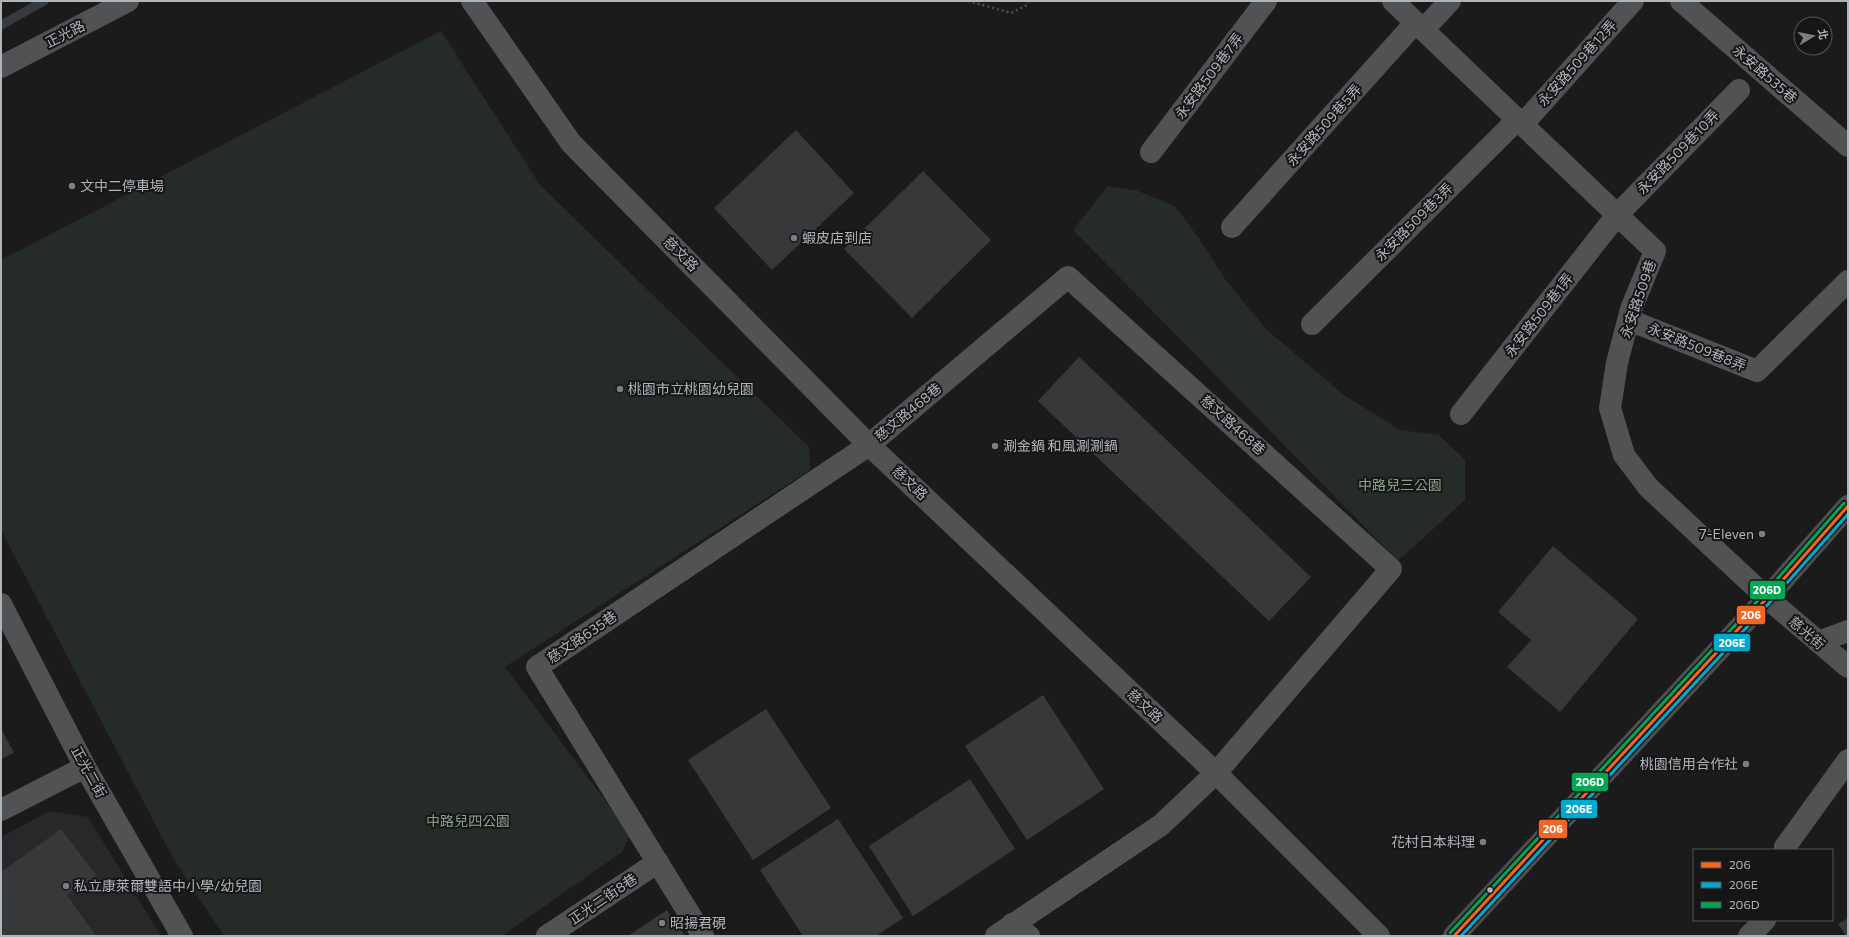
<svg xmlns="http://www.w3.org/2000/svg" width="1849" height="937" font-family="Commissioner,'Noto Sans TC',sans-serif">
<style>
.built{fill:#28282a}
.green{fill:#252b26}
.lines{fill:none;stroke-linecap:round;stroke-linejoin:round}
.stream{stroke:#343c40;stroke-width:9}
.building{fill:#373839}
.path{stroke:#4c4d4f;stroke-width:2.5;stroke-dasharray:2 3;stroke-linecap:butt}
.minor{stroke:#515254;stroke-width:22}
.major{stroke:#4d4e50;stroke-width:22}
.bus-1-casing{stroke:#161617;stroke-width:6}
.bus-2-casing{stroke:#161617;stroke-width:6}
.bus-3-casing{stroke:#161617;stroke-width:6}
.bus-1{stroke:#f26522;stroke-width:3}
.bus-2{stroke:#00a9ce;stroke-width:3}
.bus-3{stroke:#00a651;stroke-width:3}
.poi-dot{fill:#7b7e83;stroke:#161617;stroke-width:1.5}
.bus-dot{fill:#afb4ba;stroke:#161617;stroke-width:1.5}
.labels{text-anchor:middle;stroke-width:4;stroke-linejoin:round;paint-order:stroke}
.street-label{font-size:14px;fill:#afb4ba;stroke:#161617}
.poi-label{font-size:14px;fill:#afb4ba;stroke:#161617;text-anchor:start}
.park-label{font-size:14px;fill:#8aa388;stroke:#161617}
.line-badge{stroke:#161617;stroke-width:1.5}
.badge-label{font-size:11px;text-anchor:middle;font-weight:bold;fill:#fff}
</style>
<rect width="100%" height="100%" fill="#1b1b1c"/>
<!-- built -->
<path class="built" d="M50,811L88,817L161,936H1V837Z"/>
<!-- green -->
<path class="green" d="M441,31L540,185L809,447L810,470L505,667L630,834L622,852L502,936H224L174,860L1,530V260Z
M1108,186L1138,191L1175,206L1200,240L1225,279L1266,329L1344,395L1400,430L1439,435L1465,460V500L1398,561L1073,230Z"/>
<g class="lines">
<!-- stream -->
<path class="stream" d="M1,25L44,1"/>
</g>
<!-- building -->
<path class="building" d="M796,130L854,193L772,270L714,208Z
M923,171L991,240L912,318L844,249Z
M1079,357L1311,577L1269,621L1038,401Z
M1553,546L1638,619L1560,712L1507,667L1531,640L1498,612Z
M1043,695L1104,789L1027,840L965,746Z
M766,709L831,808L753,860L688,760Z
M1,728L14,753L1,759Z
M970,779L1015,849L913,916L869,846Z
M838,819L903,918L876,936H803L760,870Z
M61,829L97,876L67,895L96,936H1V872Z
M667,910L685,936H628Z
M1848,918V936H1846L1838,924Z"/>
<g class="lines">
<!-- path -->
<path class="path" d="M968,1L1011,13L1027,5L1028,1"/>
<!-- minor -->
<path class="minor" d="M472,1L571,143L869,445L1216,773L1379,936
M1393,1L1655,251L1631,309L1617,363L1610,408L1624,455L1648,487L1767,598L1848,667
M1681,1L1848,146
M1423,30L1450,1
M1,67L128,1
M1522,125L1633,1
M1151,152L1266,1
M1232,227L1415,23
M1629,320L1757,371L1848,281
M1312,324L1517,120
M1461,414L1617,215L1739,90
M1,604L85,767L182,936
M1818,642L1848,631
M1,810L85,767
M1785,847L1848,760
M1012,924L1029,936
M547,936L658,862
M703,936L537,667L869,445L1068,277L1391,569L1216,773L1161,825L996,936
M1749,936L1765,920"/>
<!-- major -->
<path class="major" d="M1454,936L1767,598L1848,506"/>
<defs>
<path id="bus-1" d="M1454,936L1767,598L1848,506"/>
<path id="bus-2" d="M1461,936L1771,601L1848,514"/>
<path id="bus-3" d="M1450,933L1763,595L1844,503"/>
</defs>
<!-- bus-1 casing -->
<use href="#bus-1" class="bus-1-casing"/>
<!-- bus-2 casing -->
<use href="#bus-2" class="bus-2-casing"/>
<!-- bus-3 casing -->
<use href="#bus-3" class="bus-3-casing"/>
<!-- bus-1 -->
<use href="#bus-1" class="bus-1"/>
<!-- bus-2 -->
<use href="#bus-2" class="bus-2"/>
<!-- bus-3 -->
<use href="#bus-3" class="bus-3"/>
</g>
<!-- markers -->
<g class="poi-dot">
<circle cx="72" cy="186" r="4"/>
<circle cx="794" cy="238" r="4"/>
<circle cx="620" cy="389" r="4"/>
<circle cx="995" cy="446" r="4"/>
<circle cx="1762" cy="534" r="4"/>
<circle cx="1746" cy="764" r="4"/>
<circle cx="1483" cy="842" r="4"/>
<circle cx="66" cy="886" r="4"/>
<circle cx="662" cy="923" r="4"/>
</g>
<circle class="bus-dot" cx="1490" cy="890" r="3.5"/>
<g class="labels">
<!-- street labels -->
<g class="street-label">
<text transform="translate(65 34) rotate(-27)" y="5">正光路</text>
<text transform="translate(1577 63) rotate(-48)" y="5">永安路509巷12弄</text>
<text transform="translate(1765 74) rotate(41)" y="5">永安路535巷</text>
<text transform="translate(1209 76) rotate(-53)" y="5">永安路509巷7弄</text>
<text transform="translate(1324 125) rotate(-48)" y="5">永安路509巷5弄</text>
<text transform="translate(1678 152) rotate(-46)" y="5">永安路509巷10弄</text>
<text transform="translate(1414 222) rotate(-45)" y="5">永安路509巷3弄</text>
<text transform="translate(681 254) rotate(45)" y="5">慈文路</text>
<text transform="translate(1638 299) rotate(-71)" y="5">永安路509巷</text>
<text transform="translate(1539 315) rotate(-52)" y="5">永安路509巷1弄</text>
<text transform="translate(1697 347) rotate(22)" y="5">永安路509巷8弄</text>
<text transform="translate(908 412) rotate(-40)" y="5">慈文路468巷</text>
<text transform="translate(1233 425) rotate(42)" y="5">慈文路468巷</text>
<text transform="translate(910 483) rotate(43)" y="5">慈文路</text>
<text transform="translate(1807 633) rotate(41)" y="5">慈光街</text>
<text transform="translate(582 637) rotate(-34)" y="5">慈文路635巷</text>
<text transform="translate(1145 706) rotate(43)" y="5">慈文路</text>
<text transform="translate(89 772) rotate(61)" y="5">正光二街</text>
<text transform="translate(603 899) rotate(-34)" y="5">正光二街8巷</text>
</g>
<!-- poi labels -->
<g class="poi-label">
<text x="80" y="191">文中二停車場</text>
<text x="802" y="243">蝦皮店到店</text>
<text x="628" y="394">桃園市立桃園幼兒園</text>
<text x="1003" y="451">涮金鍋 和風涮涮鍋</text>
<text x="1754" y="539" text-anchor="end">7-Eleven</text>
<text x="1738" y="769" text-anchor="end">桃園信用合作社</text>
<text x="1475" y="847" text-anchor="end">花村日本料理</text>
<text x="74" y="891">私立康萊爾雙語中小學/幼兒園</text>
<text x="670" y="928">昭揚君硯</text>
</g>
<!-- park labels -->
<g class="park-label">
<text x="1400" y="490">中路兒三公園</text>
<text x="468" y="826">中路兒四公園</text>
</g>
</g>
<g class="line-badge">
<rect x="1749" y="580" width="37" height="20" rx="4" fill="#00a651"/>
<rect x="1736" y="605" width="30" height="20" rx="4" fill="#f26522"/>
<rect x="1713" y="633" width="38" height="19" rx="4" fill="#00a9ce"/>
<rect x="1571" y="772" width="38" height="20" rx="4" fill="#00a651"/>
<rect x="1560" y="799" width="38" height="20" rx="4" fill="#00a9ce"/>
<rect x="1538" y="819" width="30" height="20" rx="4" fill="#f26522"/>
</g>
<g class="badge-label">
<text x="1767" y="594">206D</text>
<text x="1751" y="619">206</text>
<text x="1732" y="647">206E</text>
<text x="1590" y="786">206D</text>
<text x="1579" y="813">206E</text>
<text x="1553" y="833">206</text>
</g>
<!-- border -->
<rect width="1849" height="937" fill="none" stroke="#afb4ba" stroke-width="4"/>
<!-- legend -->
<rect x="1693" y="849" width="140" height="72" fill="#161617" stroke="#535558"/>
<rect x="1701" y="862" width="20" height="6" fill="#f26522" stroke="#535558"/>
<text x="1729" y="869" font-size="12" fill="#afb4ba">206</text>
<rect x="1701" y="882" width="20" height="6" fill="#00a9ce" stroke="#535558"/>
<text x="1729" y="889" font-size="12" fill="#afb4ba">206E</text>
<rect x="1701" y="902" width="20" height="6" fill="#00a651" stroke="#535558"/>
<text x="1729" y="909" font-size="12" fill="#afb4ba">206D</text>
<!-- north arrow -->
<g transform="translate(1813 36) rotate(80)"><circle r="19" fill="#161617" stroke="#535558"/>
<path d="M0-3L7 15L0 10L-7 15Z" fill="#7b7e83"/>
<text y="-6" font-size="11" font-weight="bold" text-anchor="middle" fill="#afb4ba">北</text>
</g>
</svg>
